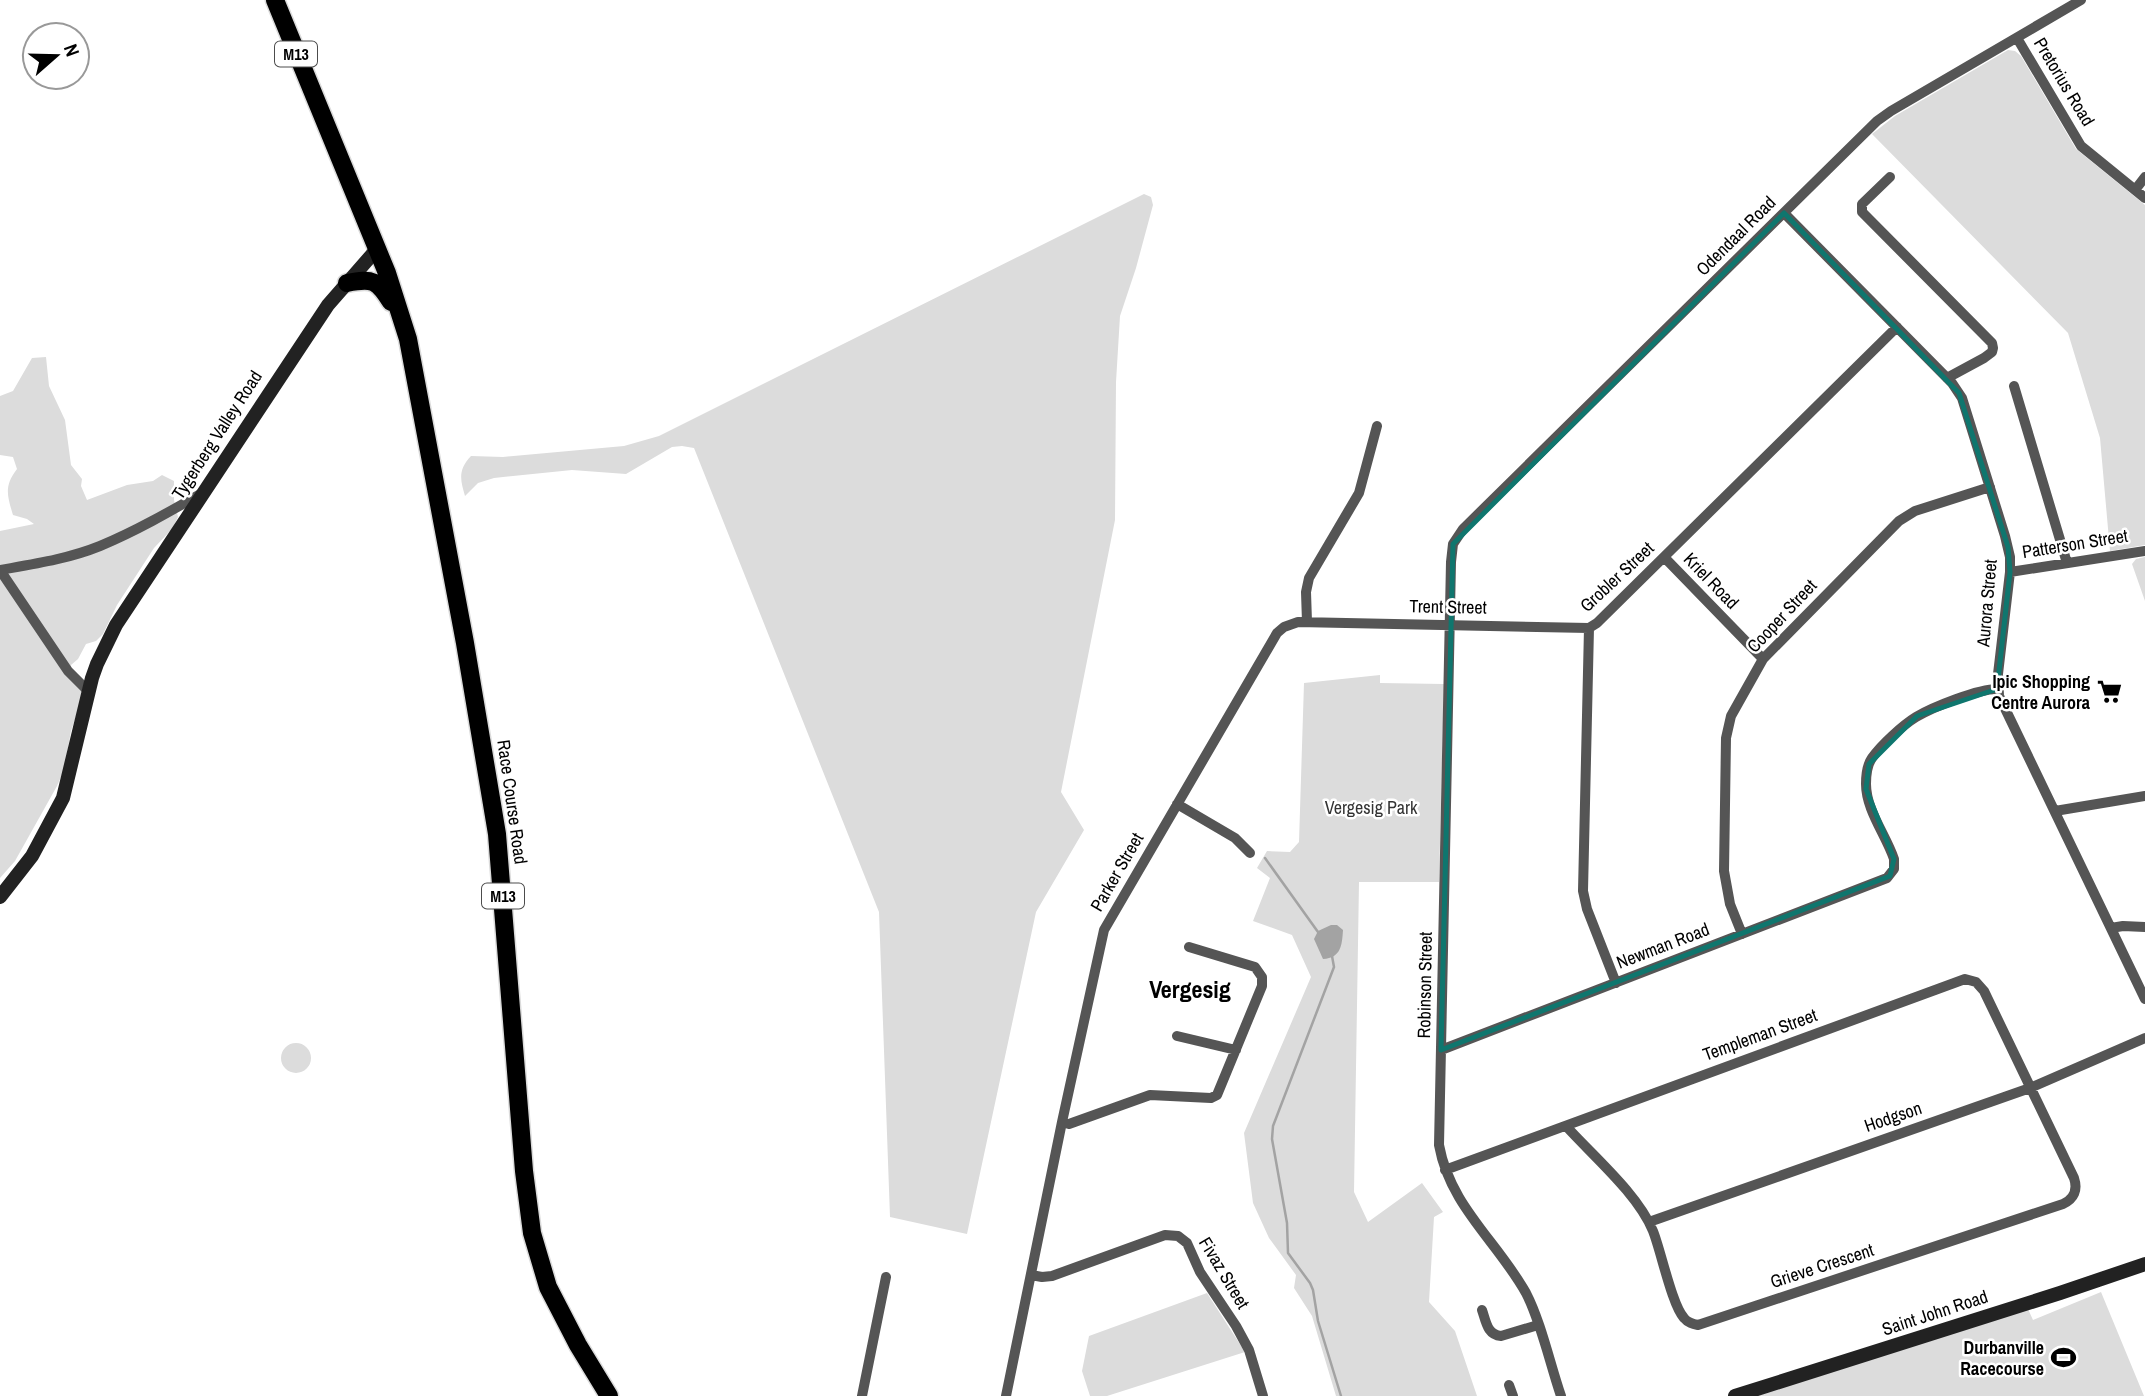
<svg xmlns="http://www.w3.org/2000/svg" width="2145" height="1396" font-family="'Archivo Narrow',sans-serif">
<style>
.green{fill:#dcdcdc}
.water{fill:#a3a3a3}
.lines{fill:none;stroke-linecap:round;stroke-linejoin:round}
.stream{stroke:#a3a3a3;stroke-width:2.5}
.primary-casing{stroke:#dbdbdb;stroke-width:21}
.street{stroke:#555;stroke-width:10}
.secondary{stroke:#222;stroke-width:14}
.primary{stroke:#000;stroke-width:18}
.marked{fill:none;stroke:#0f766e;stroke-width:5;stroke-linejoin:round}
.labels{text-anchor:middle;stroke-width:5;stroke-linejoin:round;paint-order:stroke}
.shield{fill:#fff;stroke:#4c4c4c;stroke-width:2}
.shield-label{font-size:16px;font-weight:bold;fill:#000}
.street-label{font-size:18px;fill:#000;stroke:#fff}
.poi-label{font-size:18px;font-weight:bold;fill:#000;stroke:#fff;text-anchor:end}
.park-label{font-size:18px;fill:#333;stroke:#fff}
.district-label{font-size:24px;font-weight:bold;fill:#000;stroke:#fff}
</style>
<rect width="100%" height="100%" fill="#fff"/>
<!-- green -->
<path class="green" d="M2008,50L2015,51L2021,56L2076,149L2145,205V545L2110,551L2100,438L2068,333L1872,134L1895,116Z
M1144,194L1151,197L1153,205L1136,268L1120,316L1116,382L1115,520L1061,792L1084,830L1036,912L967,1234L890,1217L879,912L694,448L682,446L672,447L626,474L572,470L494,478L478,483L465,496C460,479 458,470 471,456L503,457L624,446L659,436Z
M46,357L49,386L65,420L71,465L82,479L81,486L87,500L127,485L153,481L162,475L174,481V500L178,517L172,529L154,548L117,605L103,634L96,641L86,644L78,659L71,665L72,681L82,691V699L71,731L64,770L57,786L15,861L0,878V531L34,524L27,519L13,515C7,495 4,486 17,469L13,457L0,455V396L13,391L32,358Z
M2145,557V601L2132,564L2136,559Z
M1380,675V683L1444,684L1439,882H1359L1354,1192L1368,1222L1422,1183L1443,1212L1434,1217L1429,1302L1455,1331L1477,1396H1336L1312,1316L1294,1288L1296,1275L1269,1238L1253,1203L1244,1133L1311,977L1292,935L1253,921L1270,878L1257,868L1267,851L1290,852L1299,842L1304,683Z
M281 1058a15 15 0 1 1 30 0a15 15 0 1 1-30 0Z
M2101,1292L2144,1396H1752L2028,1309L2033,1320Z
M1207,1293L1245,1352L1107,1396H1090L1082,1371L1089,1336Z"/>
<!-- water -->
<path class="water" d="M1331,925H1337L1343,930C1342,945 1341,958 1323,959L1314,939L1318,931Z"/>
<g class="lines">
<!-- stream -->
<path class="stream" d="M1265,858L1318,932
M1332,956L1334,967L1278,1113L1273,1126L1272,1139L1287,1223L1288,1253L1310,1283L1313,1290L1318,1321L1341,1396"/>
<defs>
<path id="primary" d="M275,0L387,273L408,339L465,643L497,834L524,1171L532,1233L548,1287L578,1345L609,1396
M347,283C373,278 377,280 391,302"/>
</defs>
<!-- primary casing -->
<use href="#primary" class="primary-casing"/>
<!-- street -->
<path class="street" d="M2017,38L2081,146L2145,198
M1890,177L1862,204V212L1992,343L1993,348L1992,352L1984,358L1947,378
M2135,190L2145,177
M1784,213L1952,383L1962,398L2005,536L2010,557V572L1998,674L1999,696L2145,999
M2014,386L2067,563
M1664,557L1763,659
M0,570C34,564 68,559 100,546C136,531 169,512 202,493
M0,570L68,671L88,691
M2010,572L2145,551
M1307,622L1306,592L1309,578L1359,493L1377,426
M1589,628L1597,623L1897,327
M1589,628L1583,891L1587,909L1616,983
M1177,804L1235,838L1250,853
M2055,811L2145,796
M2111,928L2123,926L2145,927
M1742,934L1730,904L1724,871L1726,738L1731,716L1763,659L1899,521L1915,511L1990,487
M1177,1036L1236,1050
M1441,1050L1887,878L1894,869V859C1886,835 1866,810 1866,784C1866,775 1867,765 1872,758C1881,745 1903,725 1916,717C1933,707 1978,689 1997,689
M1062,1122L1069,1124L1150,1095L1211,1098L1217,1095L1262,986V977L1255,967L1189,947
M1445,1170L1965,979L1976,982L1984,991L2074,1178C2078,1190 2074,1199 2063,1204L1698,1325C1693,1324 1688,1323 1684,1318C1672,1305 1661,1251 1653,1231C1638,1194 1593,1156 1566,1126
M1649,1222L2030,1088L2145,1038
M1031,1275L1042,1277L1052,1276L1165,1235L1178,1236L1187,1243L1200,1272L1236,1326L1249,1350L1263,1396
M1482,1310C1486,1321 1487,1335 1501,1336L1538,1325
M1509,1385L1513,1396
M862,1396L886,1277
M1006,1396L1062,1122L1104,930L1277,633L1284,627L1298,622L1589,628
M1561,1396C1550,1364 1541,1322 1526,1293C1497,1241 1450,1206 1439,1145L1451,562L1453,544L1463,529L1877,121L1891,111L2081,0"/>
<!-- secondary -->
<path class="secondary" d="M0,897L32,856L63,798L92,678L97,664L116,625L328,305L377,249
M1735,1396L2060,1293L2145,1264"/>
<!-- primary -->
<use href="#primary" class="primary"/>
</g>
<!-- marked area -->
<path class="marked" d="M1784,213L1959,393L2008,547L2010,572L1997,689L1917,716L1869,764L1866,789L1894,859L1890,876L1441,1050L1453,544Z"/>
<!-- icons -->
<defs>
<symbol id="supermarket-bare" viewBox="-9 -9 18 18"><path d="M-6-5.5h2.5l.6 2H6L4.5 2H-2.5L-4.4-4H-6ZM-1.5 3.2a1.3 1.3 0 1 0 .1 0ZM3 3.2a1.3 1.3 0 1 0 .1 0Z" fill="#000" stroke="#fff" stroke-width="2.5" paint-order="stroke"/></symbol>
<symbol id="stadium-bare" viewBox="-9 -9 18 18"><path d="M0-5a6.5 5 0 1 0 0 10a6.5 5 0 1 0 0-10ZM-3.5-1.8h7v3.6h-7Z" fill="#000" stroke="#fff" stroke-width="2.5" paint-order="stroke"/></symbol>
</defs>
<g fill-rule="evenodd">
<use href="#supermarket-bare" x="2092" y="674" width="35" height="35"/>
<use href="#stadium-bare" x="2046" y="1340" width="35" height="35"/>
</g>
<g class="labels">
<!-- shield labels -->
<g class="shield">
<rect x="275" y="41.5" width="42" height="25" rx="5"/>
<rect x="482" y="883.5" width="42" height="25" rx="5"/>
</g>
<g class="shield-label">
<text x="296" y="60">M13</text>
<text x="503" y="902">M13</text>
</g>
<!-- street labels -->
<g class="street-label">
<text transform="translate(2064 82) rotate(59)" y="6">Pretorius Road</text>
<text transform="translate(1736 236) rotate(-45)" y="6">Odendaal Road</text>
<text transform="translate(217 435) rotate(-57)" y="6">Tygerberg Valley Road</text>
<text transform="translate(2075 544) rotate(-9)" y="6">Patterson Street</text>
<text transform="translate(1617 577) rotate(-43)" y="6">Grobler Street</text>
<text transform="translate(1711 581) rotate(46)" y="6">Kriel Road</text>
<text transform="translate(1987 603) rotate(-85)" y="6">Aurora Street</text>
<text transform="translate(1448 607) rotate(1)" y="6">Trent Street</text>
<text transform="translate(1782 616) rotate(-47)" y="6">Cooper Street</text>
<text transform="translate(512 802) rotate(82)" y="6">Race Course Road</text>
<text transform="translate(1117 872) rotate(-60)" y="6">Parker Street</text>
<text transform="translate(1663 946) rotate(-21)" y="6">Newman Road</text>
<text transform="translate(1425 985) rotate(-89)" y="6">Robinson Street</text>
<text transform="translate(1760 1035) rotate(-20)" y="6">Templeman Street</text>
<text transform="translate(1893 1117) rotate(-19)" y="6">Hodgson</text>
<text transform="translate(1822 1266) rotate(-18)" y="6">Grieve Crescent</text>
<text transform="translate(1224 1273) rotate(59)" y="6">Fivaz Street</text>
<text transform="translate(1935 1313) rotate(-18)" y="6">Saint John Road</text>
</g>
<!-- poi labels -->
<g class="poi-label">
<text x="2090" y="688">Ipic Shopping<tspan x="2090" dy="21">Centre Aurora</tspan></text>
<text x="2044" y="1354">Durbanville<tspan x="2044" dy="21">Racecourse</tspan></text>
</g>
<!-- park labels -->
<g class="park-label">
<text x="1371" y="814">Vergesig Park</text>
</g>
<!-- district labels -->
<g class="district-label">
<text x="1190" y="998">Vergesig</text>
</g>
</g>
<!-- north arrow -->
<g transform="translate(56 56) rotate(70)"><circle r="33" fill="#ffffff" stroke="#999999" stroke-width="2"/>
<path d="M0-5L12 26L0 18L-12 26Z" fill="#000000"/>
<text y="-10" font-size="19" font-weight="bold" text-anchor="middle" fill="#000000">N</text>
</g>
</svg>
